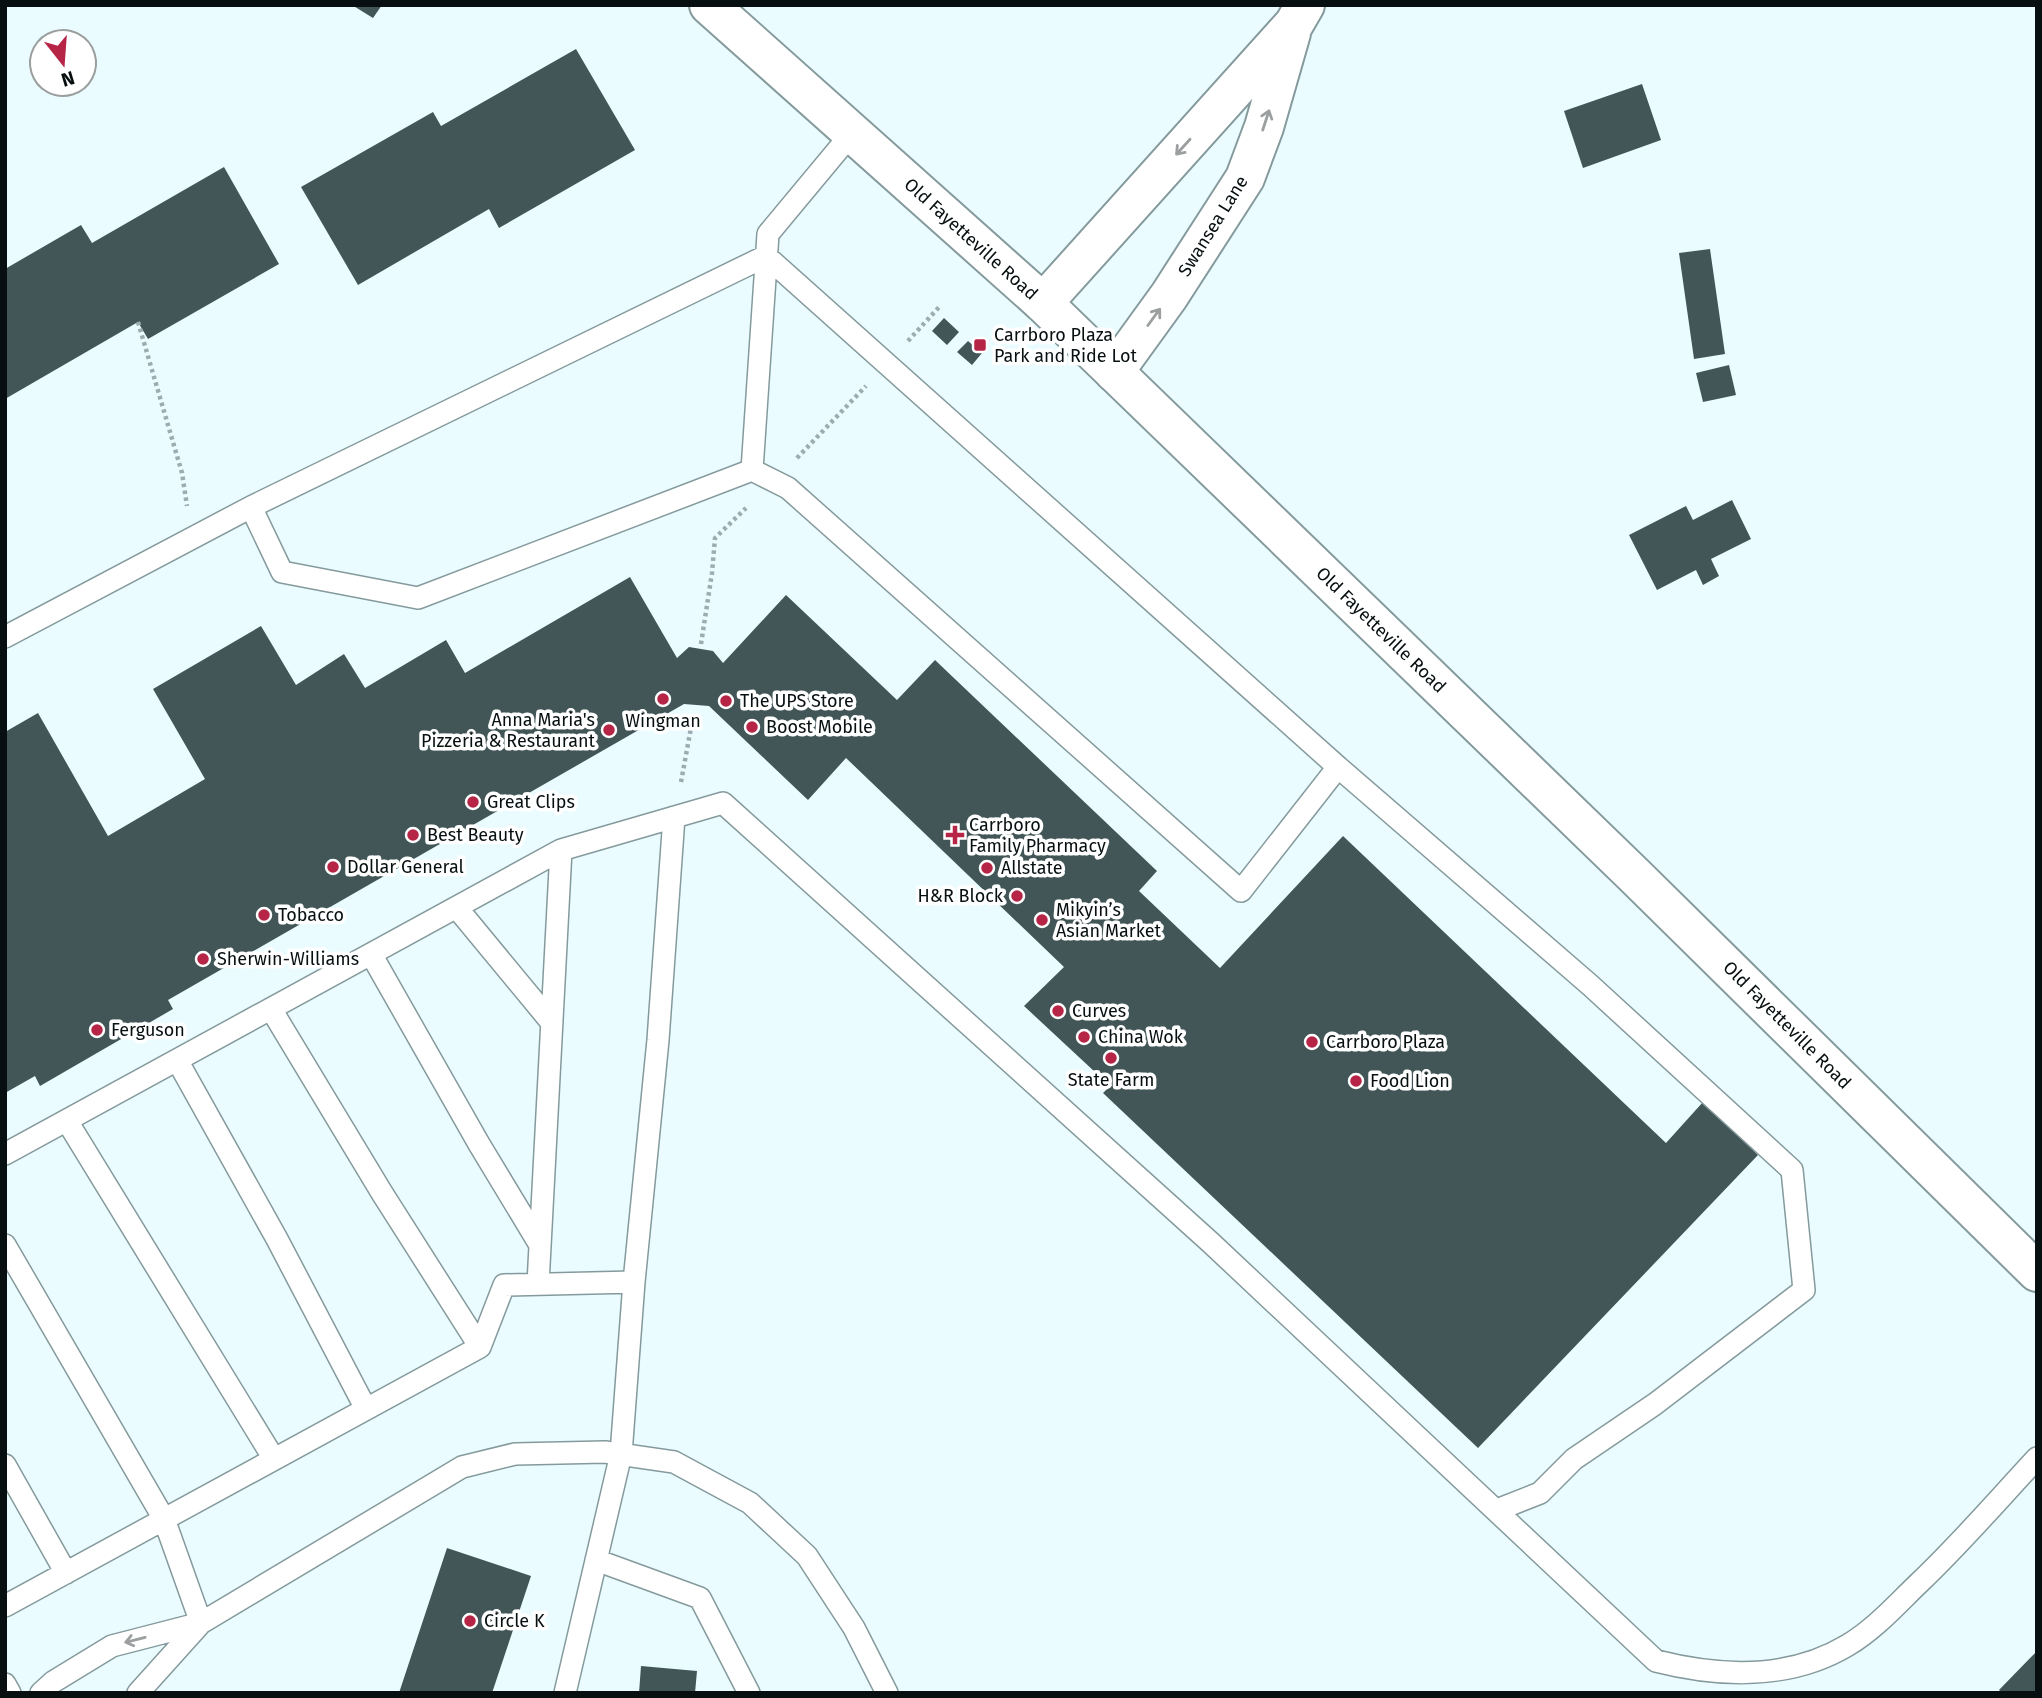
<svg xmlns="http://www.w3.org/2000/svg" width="2042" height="1698" font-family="'Fira Sans',sans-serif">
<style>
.building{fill:#425557}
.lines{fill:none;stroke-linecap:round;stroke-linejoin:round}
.service-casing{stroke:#859a9c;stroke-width:24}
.minor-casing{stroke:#859a9c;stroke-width:42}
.tertiary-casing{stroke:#859a9c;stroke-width:42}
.path{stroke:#9dacae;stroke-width:4.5;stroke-dasharray:3.5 3.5;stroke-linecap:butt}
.service{stroke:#fff;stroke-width:21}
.minor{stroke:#fff;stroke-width:38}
.tertiary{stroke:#fff;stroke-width:38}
.oneway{stroke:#9c9f9f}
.poi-dot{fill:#b62446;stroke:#fff;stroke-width:2.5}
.labels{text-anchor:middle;stroke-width:7;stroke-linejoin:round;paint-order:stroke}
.street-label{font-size:18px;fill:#070f10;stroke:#fff}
.poi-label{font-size:18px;fill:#070f10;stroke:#fff;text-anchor:start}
</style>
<rect width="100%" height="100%" fill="#eafcff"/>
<!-- building -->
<path class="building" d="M352,5H382L373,18Z
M576,49L635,150L499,228L489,209L358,285L301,187L433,112L441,126Z
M1642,84L1661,140L1583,168L1564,111Z
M224,167L279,264L148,339L138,322L5,399V269L81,225L92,243Z
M1710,249L1725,354L1694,359L1679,253Z
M944,318L959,332L947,345L932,331Z
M968,341L982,353L972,365L957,352Z
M1729,365L1736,395L1703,402L1696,373Z
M1732,500L1751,539L1711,559L1719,576L1703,585L1696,570L1657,590L1629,535L1686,506L1693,520Z
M630,577L677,658L689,647L713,651L723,663L786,595L897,700L935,660L1157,871L1139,891L1220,968L1343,836L1666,1143L1703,1102L1758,1155L1478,1448L1103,1093L1110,1086L1024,1006L1064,967L846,758L808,800L709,706L684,704L168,1000L173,1009L40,1086L35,1076L5,1093V732L38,713L108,836L205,779L153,689L261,626L296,685L344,654L365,688L446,640L465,673Z
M447,1548L531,1576L492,1693H399Z
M2037,1651V1693H2002L1999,1690Z
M641,1666L697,1671L695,1693H639Z"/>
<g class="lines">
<defs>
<path id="service" d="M766,256L1338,767L1241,891L788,488L752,470L418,598L282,572L251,507Z
M752,470L768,234L852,133
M5,637L251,507
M1338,767L1590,985L1792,1170L1804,1290L1655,1404L1574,1459L1540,1493L1497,1510
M457,908L552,1023
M371,954L479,1144L540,1245
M271,1009L382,1193L480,1347
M177,1060L277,1239L366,1409
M67,1121L274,1459
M5,1154L561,850L723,803L1210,1242L1656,1661C1719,1677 1790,1680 1848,1645C1875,1629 1897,1604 1920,1582C1961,1543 1998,1500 2037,1458
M5,1245L164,1519L201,1623
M538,1284L561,850
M5,1465L66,1573
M596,1560L700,1598L749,1693
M5,1606L480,1347L504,1285L634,1282
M5,1684L10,1693
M41,1693L53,1682L112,1646L201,1623
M138,1693L201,1623L462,1467L515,1454L605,1452L674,1462L750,1503L807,1556L854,1628L887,1693
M565,1693L621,1454L634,1282L658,1040L674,817"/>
<path id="minor" d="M1043,303L1294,24L1305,5
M1114,372L1169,296L1245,178L1264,127L1291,33"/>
<path id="tertiary" d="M709,5L1043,303L1634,875L2037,1272"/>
</defs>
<!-- service casing -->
<use href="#service" class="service-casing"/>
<!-- minor casing -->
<use href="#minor" class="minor-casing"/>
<!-- tertiary casing -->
<use href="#tertiary" class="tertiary-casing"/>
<!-- path -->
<path class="path" d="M138,322L182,473L187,506
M908,341L941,305
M797,458L866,386
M701,644L712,573L715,538L746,508
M681,782L693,717"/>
<!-- service -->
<use href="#service" class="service"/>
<!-- minor -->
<use href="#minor" class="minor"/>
<!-- tertiary -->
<use href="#tertiary" class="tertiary"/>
</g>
<!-- one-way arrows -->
<defs><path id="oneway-shaft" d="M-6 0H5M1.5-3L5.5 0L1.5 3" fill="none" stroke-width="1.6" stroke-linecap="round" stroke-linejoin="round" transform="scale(1.75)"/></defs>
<g class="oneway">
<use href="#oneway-shaft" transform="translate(1266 120) rotate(-72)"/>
<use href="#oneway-shaft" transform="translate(1183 147) rotate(132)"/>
<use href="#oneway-shaft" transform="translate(1154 317) rotate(-54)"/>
<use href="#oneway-shaft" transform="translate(135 1640) rotate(166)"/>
</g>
<!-- markers -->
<g class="poi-dot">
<rect x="973" y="338" width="14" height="14" rx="3.5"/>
<circle cx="663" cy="699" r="7"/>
<circle cx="726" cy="701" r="7"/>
<circle cx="752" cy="727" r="7"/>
<circle cx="609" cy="730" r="7"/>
<circle cx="473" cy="802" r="7"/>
<circle cx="413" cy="835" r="7"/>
<path d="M951.5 824.5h7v7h7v7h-7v7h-7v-7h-7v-7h7z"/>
<circle cx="333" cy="867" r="7"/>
<circle cx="987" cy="868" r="7"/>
<circle cx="1017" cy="896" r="7"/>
<circle cx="264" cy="915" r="7"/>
<circle cx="1042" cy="920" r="7"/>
<circle cx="203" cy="959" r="7"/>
<circle cx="1058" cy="1011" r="7"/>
<circle cx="97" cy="1030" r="7"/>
<circle cx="1084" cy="1037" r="7"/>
<circle cx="1312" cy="1042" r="7"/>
<circle cx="1111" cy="1058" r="7"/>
<circle cx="1356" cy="1081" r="7"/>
<circle cx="470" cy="1621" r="7"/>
</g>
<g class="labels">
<!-- street labels -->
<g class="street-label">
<text transform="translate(1213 226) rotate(-58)" y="6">Swansea Lane</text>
<text transform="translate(971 239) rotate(42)" y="6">Old Fayetteville Road</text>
<text transform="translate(1381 630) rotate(44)" y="6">Old Fayetteville Road</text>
<text transform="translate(1787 1025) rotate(45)" y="6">Old Fayetteville Road</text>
</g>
<!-- poi labels -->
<g class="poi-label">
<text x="994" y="341">Carrboro Plaza<tspan x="994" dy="21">Park and Ride Lot</tspan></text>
<text x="740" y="707">The UPS Store</text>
<text x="595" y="726" text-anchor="end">Anna Maria's<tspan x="595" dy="21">Pizzeria &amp; Restaurant</tspan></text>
<text x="663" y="727" text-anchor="middle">Wingman</text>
<text x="766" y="733">Boost Mobile</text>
<text x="487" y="808">Great Clips</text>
<text x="969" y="831">Carrboro<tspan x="969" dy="21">Family Pharmacy</tspan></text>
<text x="427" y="841">Best Beauty</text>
<text x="347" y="873">Dollar General</text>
<text x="1001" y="874">Allstate</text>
<text x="1003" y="902" text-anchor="end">H&amp;R Block</text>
<text x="1056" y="916">Mikyin’s<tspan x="1056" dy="21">Asian Market</tspan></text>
<text x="278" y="921">Tobacco</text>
<text x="217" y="965">Sherwin-Williams</text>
<text x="1072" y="1017">Curves</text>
<text x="111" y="1036">Ferguson</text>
<text x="1098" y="1043">China Wok</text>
<text x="1326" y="1048">Carrboro Plaza</text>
<text x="1111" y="1086" text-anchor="middle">State Farm</text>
<text x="1370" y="1087">Food Lion</text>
<text x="484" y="1627">Circle K</text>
</g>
</g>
<!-- border -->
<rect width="2042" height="1698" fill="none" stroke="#070f10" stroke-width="14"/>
<!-- north arrow -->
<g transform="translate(63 63) rotate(163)"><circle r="33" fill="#ffffff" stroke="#9c9f9f" stroke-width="2"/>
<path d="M0-5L12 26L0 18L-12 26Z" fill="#b62446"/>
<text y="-10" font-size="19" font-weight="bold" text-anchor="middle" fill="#070f10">N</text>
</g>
</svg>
